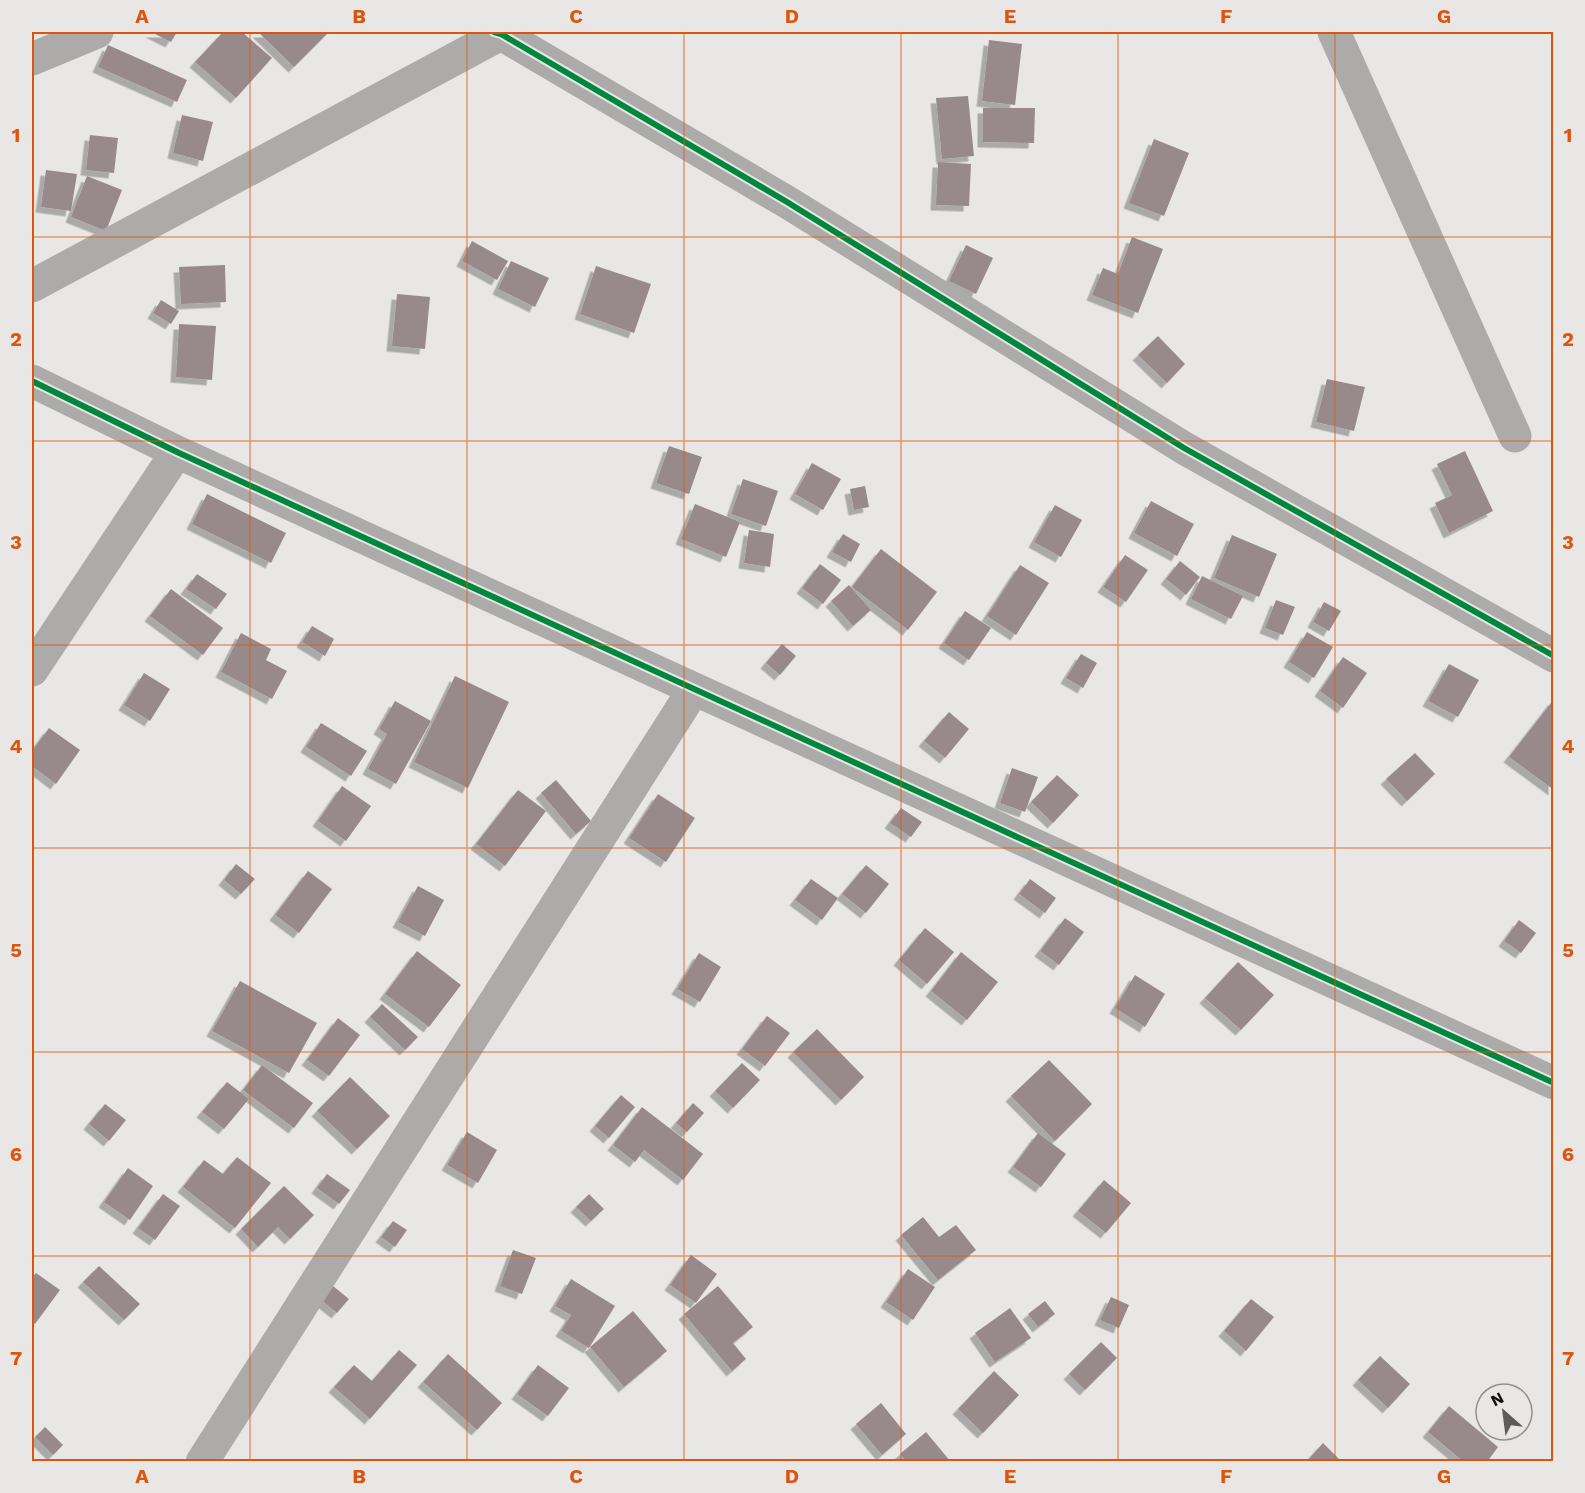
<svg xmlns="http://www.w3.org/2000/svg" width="1585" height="1493" font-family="'Work Sans',sans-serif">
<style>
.building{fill:#988a8a;filter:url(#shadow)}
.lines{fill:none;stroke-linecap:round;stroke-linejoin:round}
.minor{stroke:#acabaa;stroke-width:33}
.cycleway-casing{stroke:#e9e7e5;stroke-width:10}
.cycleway{stroke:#00873e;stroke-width:6}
.grid{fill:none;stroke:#dd550c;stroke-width:1.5;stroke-opacity:0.55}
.neatline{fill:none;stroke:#dd550c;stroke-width:2}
.grid-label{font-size:20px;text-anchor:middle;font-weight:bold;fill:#dd550c}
</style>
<defs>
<filter id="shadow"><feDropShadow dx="-5.5" dy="5.5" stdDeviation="0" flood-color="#0004"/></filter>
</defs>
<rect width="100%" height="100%" fill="#e8e7e6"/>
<!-- building -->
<path class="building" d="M151,32H177L171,42Z
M223,32H242L272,58L236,98L195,62Z
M258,32H326L328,33L294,67Z
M989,40L1022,44L1015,105L982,101Z
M108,45L187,80L177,102L98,67Z
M968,96L974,156L942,159L936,98Z
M983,108H1035L1034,143L983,142Z
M182,115L213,122L203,161L173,153Z
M90,135L118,138L114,173L86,170Z
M1154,139L1189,153L1164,216L1129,203Z
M938,162L971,164L969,206L936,205Z
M46,170L77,174L71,211L41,207Z
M87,176L122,190L106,231L71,217Z
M1132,237L1163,249L1138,313L1092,295L1103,268L1118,274Z
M472,241L508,261L497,280L462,261Z
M966,245L993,258L976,294L949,281Z
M511,261L549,278L535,307L498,289Z
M225,265L226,302L181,304L179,267Z
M596,266L651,284L634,333L580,314Z
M397,294L430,297L425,349L392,346Z
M161,300L179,311L171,324L153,313Z
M179,324L216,326L212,380L176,377Z
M1158,336L1185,364L1167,383L1138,355Z
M1327,379L1365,387L1354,431L1316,422Z
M669,446L702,457L689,494L656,483Z
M1465,451L1493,511L1449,533L1435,503L1452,495L1437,464Z
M812,463L841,479L823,510L795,494Z
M743,479L778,491L766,526L731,514Z
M865,486L869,507L854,510L850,489Z
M207,494L286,533L271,563L192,524Z
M1151,501L1194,524L1177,556L1134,533Z
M695,504L740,522L726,557L681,539Z
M1055,505L1082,520L1061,557L1034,542Z
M749,530L774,534L770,567L744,563Z
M843,534L860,544L851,562L832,552Z
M1232,535L1277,554L1259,597L1214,578Z
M881,549L937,592L908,630L852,587Z
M1125,555L1148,570L1126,602L1103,587Z
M1180,561L1200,577L1186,595L1166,579Z
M820,564L841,580L823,604L802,588Z
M1020,565L1049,583L1016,635L987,616Z
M197,574L227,594L216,609L186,589Z
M1202,576L1243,596L1231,619L1191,599Z
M849,585L871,610L853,626L831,601Z
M171,589L223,628L203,655L150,616Z
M1276,600L1295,607L1283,635L1265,628Z
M1324,602L1341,611L1329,631L1313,622Z
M965,611L991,628L969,660L944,643Z
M312,626L334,639L325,656L302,642Z
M1307,632L1333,647L1314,678L1289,662Z
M241,633L271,649L266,660L287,671L272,699L221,672Z
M782,644L796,656L780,675L766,663Z
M1081,654L1097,663L1083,688L1066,678Z
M1343,657L1367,673L1343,708L1320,691Z
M1449,664L1479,680L1458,717L1428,701Z
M144,673L170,689L150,721L124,705Z
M455,676L509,702L468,788L414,762Z
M1554,699V790L1509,757Z
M395,701L431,721L396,784L368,769L387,734L379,729Z
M949,712L969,729L945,758L924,741Z
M321,723L367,751L351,776L306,747Z
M49,728L80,750L56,784L32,766V751Z
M1415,753L1435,774L1407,801L1386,779Z
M1012,768L1038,777L1025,812L1000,803Z
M1057,775L1079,795L1053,823L1031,802Z
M556,780L591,821L576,834L541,793Z
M342,786L371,806L346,841L318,821Z
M518,790L546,811L505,866L476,844Z
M658,794L695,818L666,862L629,838Z
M901,808L922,822L911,837L890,823Z
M236,864L255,879L241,894L224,880Z
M866,865L889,884L866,913L842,894Z
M308,871L332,889L299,933L275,915Z
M811,879L838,898L822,920L795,900Z
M1030,879L1056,898L1045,913L1019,894Z
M418,886L444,900L425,936L398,922Z
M1065,918L1084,932L1059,965L1040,951Z
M1519,920L1536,933L1521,953L1504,941Z
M925,928L954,952L927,984L899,960Z
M417,951L461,985L429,1027L385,994Z
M961,952L998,982L967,1020L931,991Z
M699,953L721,967L700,1002L677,989Z
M1238,962L1274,995L1241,1030L1205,998Z
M1135,975L1165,994L1145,1027L1115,1008Z
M240,981L317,1023L289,1073L212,1031Z
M382,1004L418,1037L405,1050L370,1017Z
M767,1016L790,1033L765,1066L742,1049Z
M338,1018L360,1035L329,1076L307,1060Z
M817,1029L864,1077L841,1100L793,1052Z
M1049,1060L1092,1104L1055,1141L1011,1096Z
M742,1063L760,1080L733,1108L715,1091Z
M262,1065L313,1103L294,1128L243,1090Z
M350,1077L390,1116L357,1149L317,1111Z
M227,1082L249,1099L224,1129L202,1112Z
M621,1095L635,1107L609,1138L595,1126Z
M693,1103L704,1113L687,1132L676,1123Z
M105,1104L126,1120L109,1141L89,1124Z
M642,1107L703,1154L683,1180L644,1150L635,1162L613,1145Z
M467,1132L497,1150L478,1183L447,1165Z
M1038,1133L1066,1154L1041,1187L1013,1167Z
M237,1157L271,1183L235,1228L183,1187L204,1160L223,1174Z
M128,1168L153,1186L130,1220L104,1202Z
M327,1174L350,1190L339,1204L317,1188Z
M1104,1180L1131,1203L1106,1233L1078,1211Z
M284,1186L314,1215L290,1239L278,1227L258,1247L241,1229Z
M163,1194L180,1206L155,1240L138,1228Z
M589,1194L604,1209L591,1221L576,1207Z
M923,1217L939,1237L956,1225L976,1250L938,1280L901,1235Z
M393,1221L407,1230L395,1247L381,1237Z
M513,1250L536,1258L522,1294L500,1286Z
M691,1255L717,1274L696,1303L670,1285Z
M99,1266L140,1304L124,1320L83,1282Z
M908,1269L935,1287L913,1320L886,1302Z
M36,1273L60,1290L35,1324L32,1321V1278Z
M571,1279L615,1306L589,1348L561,1331L571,1315L555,1306Z
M333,1286L349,1299L337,1313L321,1300Z
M718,1286L753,1327L733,1343L746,1359L732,1371L684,1314Z
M1111,1297L1129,1305L1119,1328L1100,1320Z
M1251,1299L1274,1317L1246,1351L1224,1331Z
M1045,1301L1055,1314L1038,1327L1028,1314Z
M1010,1308L1031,1338L995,1362L975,1333Z
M633,1311L667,1351L624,1387L590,1347Z
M1101,1342L1117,1358L1085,1390L1069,1374Z
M399,1350L417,1365L370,1419L334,1387L354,1365L372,1381Z
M448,1354L502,1403L477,1430L423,1382Z
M1380,1356L1410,1384L1388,1408L1358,1380Z
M538,1365L569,1388L548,1416L517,1394Z
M994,1371L1019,1395L983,1433L958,1409Z
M881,1403L906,1434L882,1455L856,1424Z
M1449,1406L1498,1447L1487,1462H1464L1428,1432Z
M45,1427L63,1445L53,1455L35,1437Z
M926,1432L951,1462H907L900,1454Z
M1323,1443L1342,1462H1306Z"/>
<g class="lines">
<!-- minor -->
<path class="minor" d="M494,32L501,34L787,202L1184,448L1554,656
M1334,32L1515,436
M32,59L97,32
M32,286L501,34
M32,381L177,452L1554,1083
M32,670L177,452
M202,1462L694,689"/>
<defs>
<path id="cycleway" d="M494,32L501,34L787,202L1184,448L1554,656
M32,381L177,452L1554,1083"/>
</defs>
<!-- cycleway casing -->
<use href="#cycleway" class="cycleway-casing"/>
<!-- cycleway -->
<use href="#cycleway" class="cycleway"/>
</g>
<!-- grid -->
<path class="grid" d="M250,32V1462M467,32V1462M684,32V1462M901,32V1462M1118,32V1462M1335,32V1462M32,237H1554M32,441H1554M32,645H1554M32,848H1554M32,1052H1554M32,1256H1554"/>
<!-- border -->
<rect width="1585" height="1493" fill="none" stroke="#e9e7e5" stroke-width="66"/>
<!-- north arrow -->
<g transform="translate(1504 1412) rotate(332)"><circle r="28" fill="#e9e7e5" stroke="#939190" stroke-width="1.5"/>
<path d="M0-4.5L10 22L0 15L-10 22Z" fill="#5c5c5b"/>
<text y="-9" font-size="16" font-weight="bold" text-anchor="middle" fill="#111110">N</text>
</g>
<rect x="33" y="33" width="1519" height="1427" class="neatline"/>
<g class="grid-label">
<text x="142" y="23">A</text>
<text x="359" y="23">B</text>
<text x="576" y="23">C</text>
<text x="792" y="23">D</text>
<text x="1010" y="23">E</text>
<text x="1226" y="23">F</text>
<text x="1444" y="23">G</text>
<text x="16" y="142">1</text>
<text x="1568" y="142">1</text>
<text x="16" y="346">2</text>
<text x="1568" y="346">2</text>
<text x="16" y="549">3</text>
<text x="1568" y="549">3</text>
<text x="16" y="753">4</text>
<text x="1568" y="753">4</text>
<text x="16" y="957">5</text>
<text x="1568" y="957">5</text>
<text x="16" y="1161">6</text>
<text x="1568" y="1161">6</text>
<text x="16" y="1365">7</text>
<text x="1568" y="1365">7</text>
<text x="142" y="1483">A</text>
<text x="359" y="1483">B</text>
<text x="576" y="1483">C</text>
<text x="792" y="1483">D</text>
<text x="1010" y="1483">E</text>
<text x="1226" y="1483">F</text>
<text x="1444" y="1483">G</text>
</g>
</svg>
